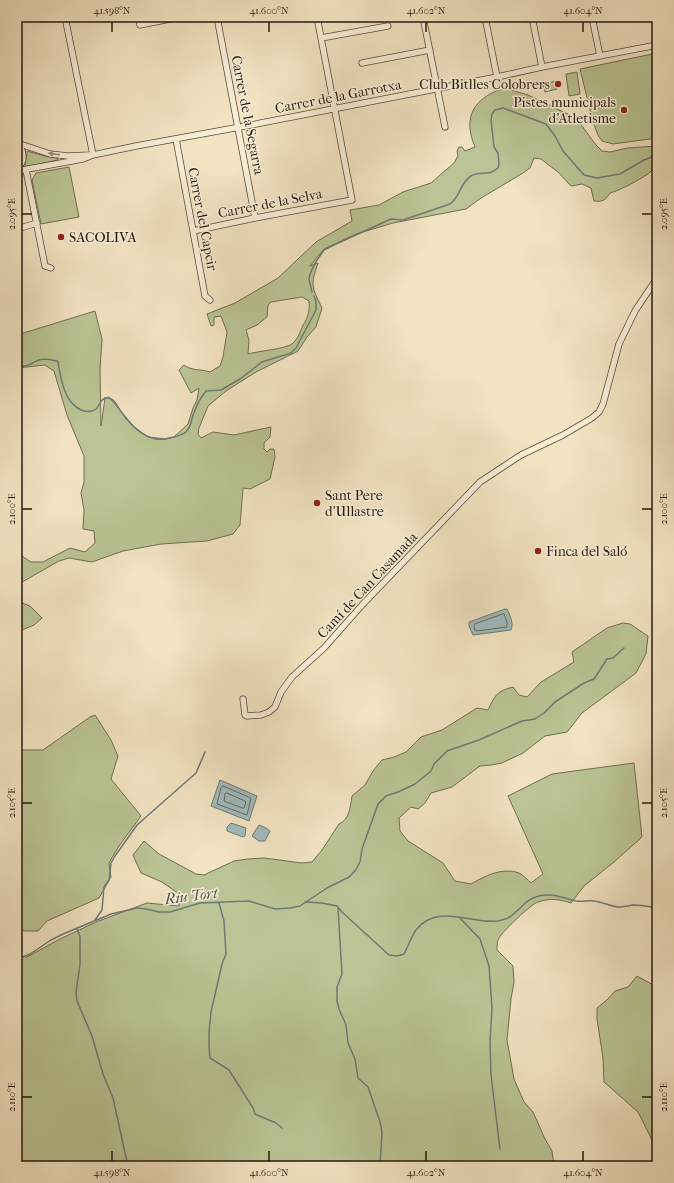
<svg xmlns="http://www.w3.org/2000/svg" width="674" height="1183" font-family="'IM FELL French Canon',serif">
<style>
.green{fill:#bac494;stroke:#706e50;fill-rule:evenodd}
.water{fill:#a0bbbe;stroke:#6f7a76}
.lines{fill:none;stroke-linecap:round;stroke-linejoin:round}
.shore{stroke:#626a64;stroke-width:1}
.stream{stroke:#6f7a76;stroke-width:1.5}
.minor-casing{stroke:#584c39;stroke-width:7}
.minor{stroke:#f7edd7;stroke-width:5.5}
.oneway{fill:#988e7b}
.ticks{fill:none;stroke:#25190b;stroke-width:1.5}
.poi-dot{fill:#8f2418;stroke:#f7edd7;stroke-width:1.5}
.labels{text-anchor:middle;stroke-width:3;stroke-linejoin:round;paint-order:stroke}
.poi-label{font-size:14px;fill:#25190b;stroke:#f7edd7;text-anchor:start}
.street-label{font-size:14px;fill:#25190b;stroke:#f7edd7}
.water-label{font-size:15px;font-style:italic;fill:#50524a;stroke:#f7edd7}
.neatline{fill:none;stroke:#25190b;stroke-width:1.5}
.ticks-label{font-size:10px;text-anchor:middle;fill:#25190b}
</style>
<rect width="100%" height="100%" fill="#f2e3c2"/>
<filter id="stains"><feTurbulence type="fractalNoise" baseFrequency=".005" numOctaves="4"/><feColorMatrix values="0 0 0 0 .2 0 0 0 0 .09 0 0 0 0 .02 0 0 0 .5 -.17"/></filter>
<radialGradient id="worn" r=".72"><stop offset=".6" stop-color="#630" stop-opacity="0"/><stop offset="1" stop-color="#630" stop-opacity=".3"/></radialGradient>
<!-- green -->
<path class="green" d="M657,53V138L613,144L602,141L598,135L593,122L580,69Z
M577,72L580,94L569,96L566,74Z
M556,81L557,89L545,92L543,84Z
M504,88L528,95L576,118L596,145L602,151L610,152L627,148L657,146V165C654,168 651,171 648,174C639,180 621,190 610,193C606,200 603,202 594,201L591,188L582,184L571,186L558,172L541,159L534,158L530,168L523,173L481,198L466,209L393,223L356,234L324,249L310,266L318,263C310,286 312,287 322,308L316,327L307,337L298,351L256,372L226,391L208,406L199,428L198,434L201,438L213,432L234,435L271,427L270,437L264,443V449L267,452L270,449H274L275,457L270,479L250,489L243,488L240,525L233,534L207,541L161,544L123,551L92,562L69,558L59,561L17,585V553L31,562H43L70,548L85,552L95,543L94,531L83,529L84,510L81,493L84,482V456L67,415L54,371L45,365L17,368V335L95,311L102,339L100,370L101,426L105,398L109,397L135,428L148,437L166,439L174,437L188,424L193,408L197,400L199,388L191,393L179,370L184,365C191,371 202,369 210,372L220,366L223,357L227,332L221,316L214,317V325L211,326L207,314L235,303L278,278L316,242L352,221L350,210L379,205L403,192L431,183L454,163L458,156L457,151L459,147H462L465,151L475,147C462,117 474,98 504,88ZM302,297L309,301C310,310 308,318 303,325C300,332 298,339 292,344C285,349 258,351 248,354L249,340L246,330L257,325L267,317L268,305L271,302Z
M27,151L45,156L57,158L58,160L26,167H25C25,161 27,157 27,151Z
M69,167L79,217L41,224L32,180L36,173Z
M17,601L30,606L42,618L34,625L17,632Z
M623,623L630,624L648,636L646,654L636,673L582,713L567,732L545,736L523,753L502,763L491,765L480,766L452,787L431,793L425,803L418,809L411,807L399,818L400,831L408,841L443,863L455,881L471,884C485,876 502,867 519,873C523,875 528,880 531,883L543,874L508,796L552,774L634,763L642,837L614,862L584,886L571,903C559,899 550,898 538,902C532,903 502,932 499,938C497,941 497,946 497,950L513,966L514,982L511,999L507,1040L514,1079L524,1102L533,1112L545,1139L552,1151L554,1166H17V956L27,957L60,939L96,922L147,903L179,906V894L162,882L141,873L133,855L144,841L159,854L196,874L204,875L234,861L248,859L264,858L302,863L312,862L322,850L339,824C350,819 350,807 352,796L365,785L373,771L382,760L394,757L406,752L421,737L442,730L477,708L488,710C495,695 497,691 513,687L519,695L527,697L541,682L574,662L572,652L607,628Z
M95,715L111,740L118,756L111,779L141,816L119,846L109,863L111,877L99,898L47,921L38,931H24L17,929V750H43L90,717Z
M637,976L657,987V1150L638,1112L604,1082L603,1058L597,1019V1008L608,999L615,991L628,987Z"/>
<!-- water -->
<path class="water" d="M505,609H507C510,615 514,624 511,630L473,635L469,626V622Z
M220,780L257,796L249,821L211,806Z
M231,823L246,828L245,836L243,837L227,831V827Z
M259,825L266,828L270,831L265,841H259L252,836Z"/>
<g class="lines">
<!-- shore -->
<path class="shore" d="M504,614L507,622V627L477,631L475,630L474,626L475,624Z
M223,786L251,798L247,815L217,804L221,788Z
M227,793L245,801L246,802L244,808H242L224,801L225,794Z"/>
<!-- stream -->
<path class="stream" d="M312,292L309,279L310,274L315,263L324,250L336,244L391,219L403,220L450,204C460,197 460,183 471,176C480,170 488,177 498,168L499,164L498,153L494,147L491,120L492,114L495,110L503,108L546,124L555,136L563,151L584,175L597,178L620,174L644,160L657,155
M17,365C31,368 29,363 39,360C44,358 52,360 57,361L58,362C61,379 64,402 81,410C86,412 92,412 96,409C101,405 101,394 111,399C116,401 118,408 122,413C133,428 149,444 169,438C175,437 181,436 186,432C191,427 191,421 193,415C196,407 200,398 206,391L221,390L240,379L262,362L291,353L296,348L316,310V301L314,296
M305,902L322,903L337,906L342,912L389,955L397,956L404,954C408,947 411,937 416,930C437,903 471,924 497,921C500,920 505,920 508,918C524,908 524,897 546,895C557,894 566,899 576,901C582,902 588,900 594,901C602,902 610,906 618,907C623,907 627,906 633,905C641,905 649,907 657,907
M219,903L224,921L226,954L222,964L211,1012L209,1032V1047L210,1058L229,1070L253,1108L255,1114L276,1123L282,1128
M338,908L342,974L337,987V1001L339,1009L346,1025L348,1043L355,1059L358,1078L368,1087L380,1122L382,1132L380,1166
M459,917L480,939L489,966L492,1008L490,1042L491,1075L500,1149
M95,920L102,910L104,887L109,880L111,863L115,856L137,825L196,773L205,752
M77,928L80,937V965L76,992L77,1001L92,1036L103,1074L113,1098L127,1162
M17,959L30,954L51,940L63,934L111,914L137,908L146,909L159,912H170L200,903L249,901L275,909L290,908L300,906L327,888L349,877L355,871L360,862L362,849L378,804L386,796L398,792L415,784L431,771L434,764L447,751L479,740L522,721L535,719L544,713L555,702L584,683L594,679L607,659L613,658L624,648"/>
<defs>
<path id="minor" d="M65,17L93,155
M138,17L140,25L180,17
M217,17L255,218
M423,17L445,127
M485,17L497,77
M532,17L542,67
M592,17L600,56
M17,19L21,17
M321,38L388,26
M362,63L430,50
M176,139L205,296L210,300
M17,143L50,154L68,156L89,155
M17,169C25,162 25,151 17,144
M26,170L45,266L51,268
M17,171L83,159L93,155L136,146L251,125L497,77L542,67L657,45
M17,229L37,223
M193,231L255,218L352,200L317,17
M243,699L245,715L247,716L261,715L269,712L275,707L281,692L292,677L324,648L363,604L480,482L521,455L563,435L592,418L599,412L603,404L619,344L635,311L657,278"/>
</defs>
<!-- minor casing -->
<use href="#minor" class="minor-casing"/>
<!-- minor -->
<use href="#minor" class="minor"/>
</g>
<!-- one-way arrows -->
<defs><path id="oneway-solid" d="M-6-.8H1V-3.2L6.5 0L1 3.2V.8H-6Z"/></defs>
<use class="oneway" href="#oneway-solid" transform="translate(54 154) rotate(-172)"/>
<!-- ticks -->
<path class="ticks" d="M112,22V32M269,22V32M426,22V32M583,22V32M22,214H32M642,214H652M22,509H32M642,509H652M22,803H32M642,803H652M22,1097H32M642,1097H652M112,1151V1161M269,1151V1161M426,1151V1161M583,1151V1161"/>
<!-- markers -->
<g class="poi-dot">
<circle cx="558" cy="84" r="4"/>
<circle cx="624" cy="110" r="4"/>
<circle cx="61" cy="237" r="4"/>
<circle cx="317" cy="503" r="4"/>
<circle cx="538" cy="551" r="4"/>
</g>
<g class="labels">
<!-- poi labels -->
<g class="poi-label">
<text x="550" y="89" text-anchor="end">Club Bitlles Colobrers</text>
<text x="616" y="107" text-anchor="end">Pistes municipals<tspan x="616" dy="16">d'Atletisme</tspan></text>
<text x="69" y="242">SACOLIVA</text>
<text x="325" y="500">Sant Pere<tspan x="325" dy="16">d'Ullastre</tspan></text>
<text x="546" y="556">Finca del Saló</text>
</g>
<!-- street labels -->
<g class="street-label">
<text transform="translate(338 96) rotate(-11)" y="5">Carrer de la Garrotxa</text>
<text transform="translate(248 115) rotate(79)" y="5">Carrer de la Segarra</text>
<text transform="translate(270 203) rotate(-11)" y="5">Carrer de la Selva</text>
<text transform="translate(203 219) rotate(79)" y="5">Carrer del Capcir</text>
<text transform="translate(367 585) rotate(-47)" y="5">Camí de Can Casamada</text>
</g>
<!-- water labels -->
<g class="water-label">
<text transform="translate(191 896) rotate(-7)" y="5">Riu Tort</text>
</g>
</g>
<!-- margin -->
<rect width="674" height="1183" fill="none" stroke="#f2e3c2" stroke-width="44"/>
<rect x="22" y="22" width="630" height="1139" class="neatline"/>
<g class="ticks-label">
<text x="112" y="14">41.598°N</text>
<text x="269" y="14">41.600°N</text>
<text x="426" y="14">41.602°N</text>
<text x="583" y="14">41.604°N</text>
<text transform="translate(663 214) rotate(-90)" y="4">2.095°E</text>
<text transform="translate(11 214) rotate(-90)" y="4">2.095°E</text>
<text transform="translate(663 509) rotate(-90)" y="4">2.100°E</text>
<text transform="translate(11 509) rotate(-90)" y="4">2.100°E</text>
<text transform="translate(11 803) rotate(-90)" y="4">2.105°E</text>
<text transform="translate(663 803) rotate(-90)" y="4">2.105°E</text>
<text transform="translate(663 1097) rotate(-90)" y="4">2.110°E</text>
<text transform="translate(11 1097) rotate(-90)" y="4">2.110°E</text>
<text x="112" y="1176">41.598°N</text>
<text x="269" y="1176">41.600°N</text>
<text x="426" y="1176">41.602°N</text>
<text x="583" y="1176">41.604°N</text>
</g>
<rect width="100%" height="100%" filter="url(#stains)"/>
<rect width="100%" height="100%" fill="url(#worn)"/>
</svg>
